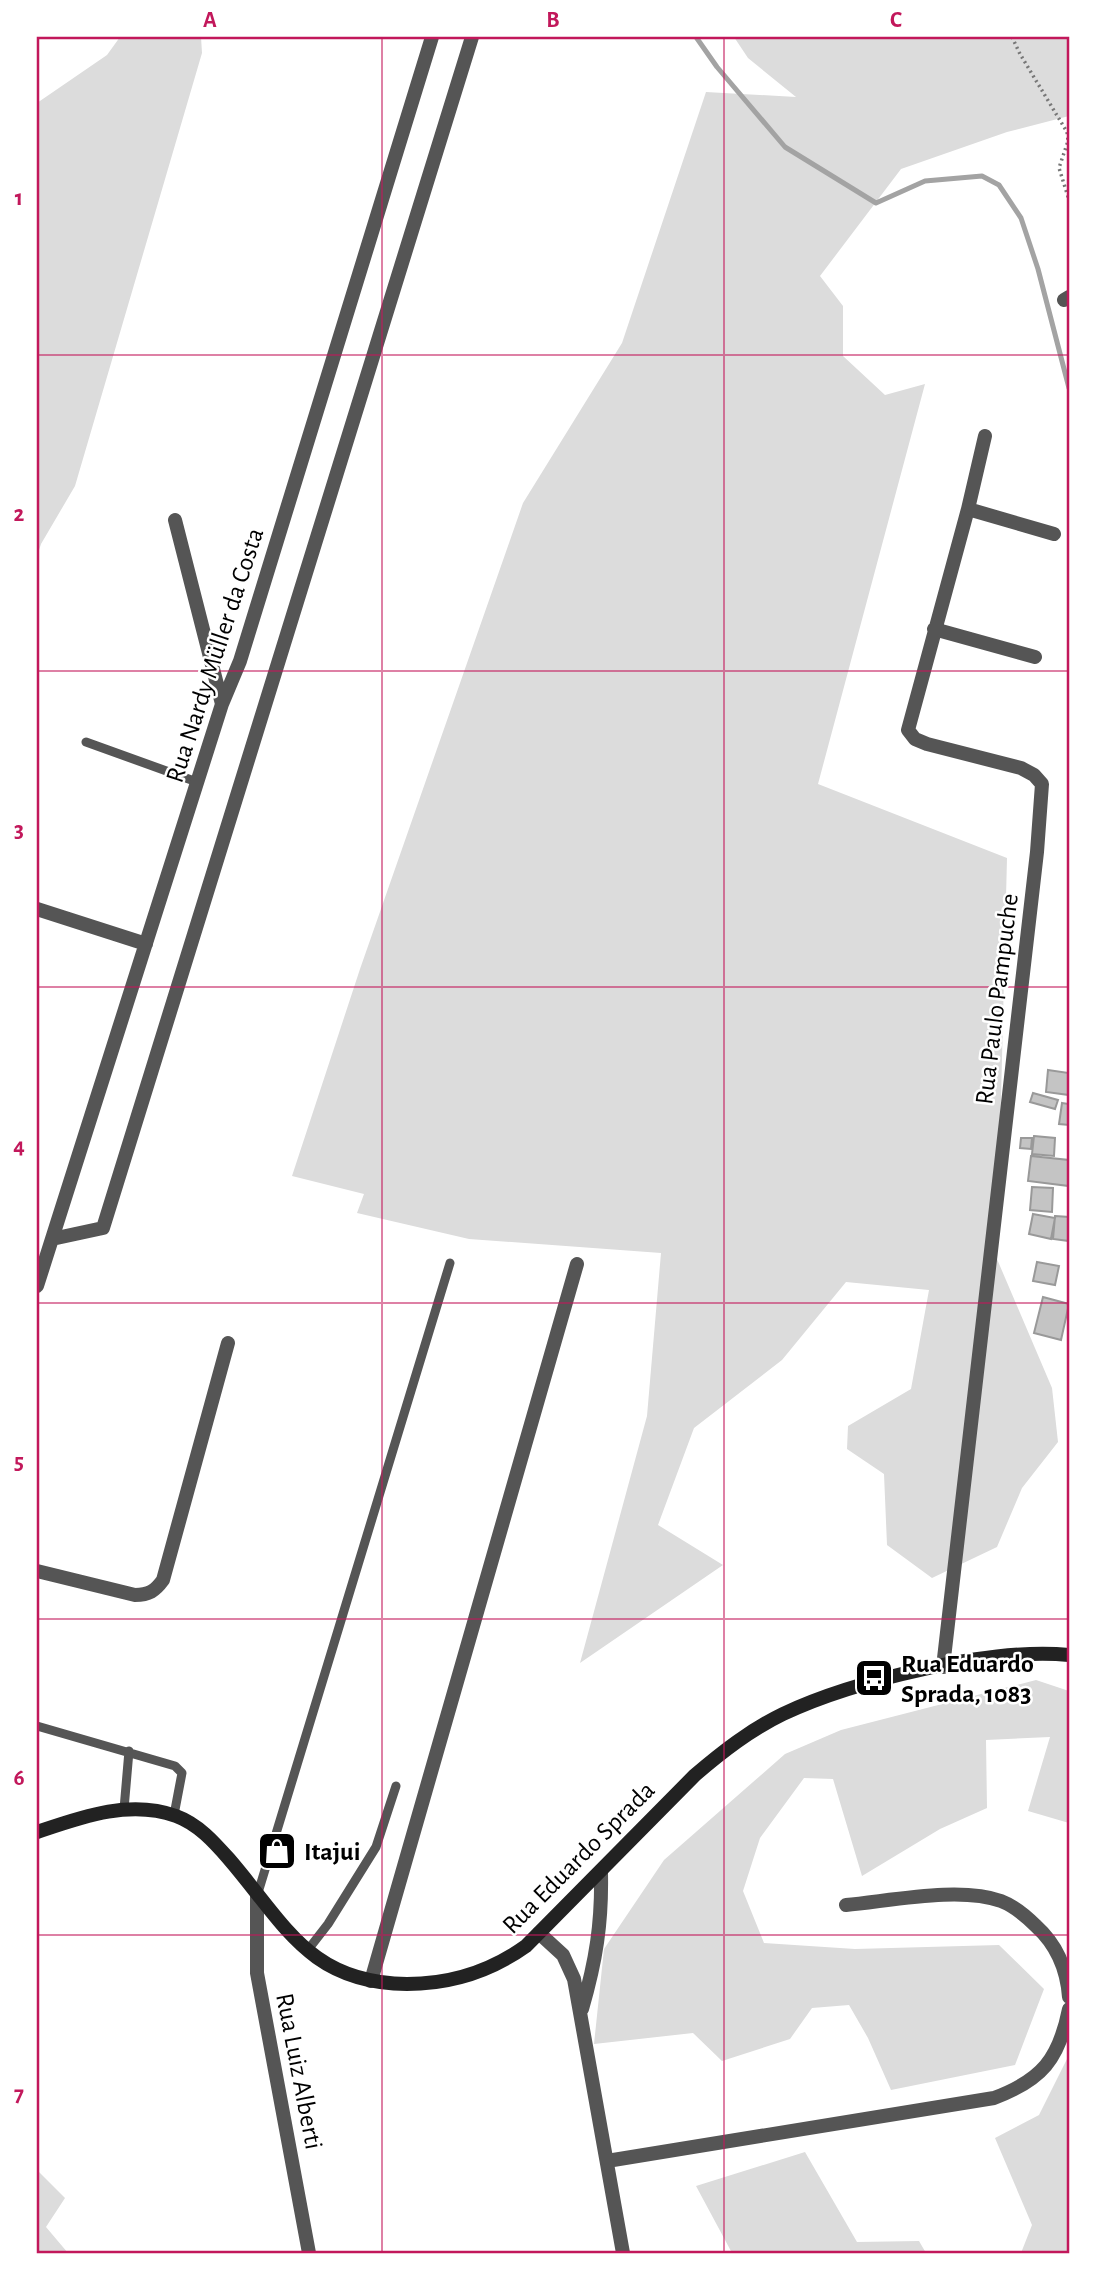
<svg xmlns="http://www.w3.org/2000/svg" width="1106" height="2290" font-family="'Alegreya Sans',sans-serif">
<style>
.green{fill:#dcdcdc}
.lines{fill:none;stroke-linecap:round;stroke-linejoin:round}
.stream{stroke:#a3a3a3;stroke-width:5}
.building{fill:#c4c4c4;stroke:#999;stroke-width:2}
.path{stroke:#777;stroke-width:3.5;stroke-dasharray:2 3.5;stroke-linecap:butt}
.service{stroke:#555;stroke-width:9}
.minor{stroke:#555;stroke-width:14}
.secondary{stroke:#222;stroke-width:14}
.grid{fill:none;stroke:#c2185b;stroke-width:2;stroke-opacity:0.55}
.labels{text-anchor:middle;stroke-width:5;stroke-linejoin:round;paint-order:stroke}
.street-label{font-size:26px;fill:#000;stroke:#fff}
.poi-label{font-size:26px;font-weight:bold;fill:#000;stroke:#fff;text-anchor:start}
.neatline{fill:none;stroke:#c2185b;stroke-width:2.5}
.grid-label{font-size:23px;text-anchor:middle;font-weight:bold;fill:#c2185b}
</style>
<rect width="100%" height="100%" fill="#fff"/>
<!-- green -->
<path class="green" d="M120,37H201L202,53L75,486L41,544L37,556V103L107,55Z
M734,37H1069V116L1007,132L901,169L820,276L843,306V356L885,395L925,384L818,784L1007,858L997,1259L1052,1388L1058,1442L1022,1488L997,1547L932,1578L887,1545L884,1474L847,1449L848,1426L911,1389L929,1290L846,1282L782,1360L694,1428L658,1525L723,1565L580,1663L647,1416L661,1253L469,1239L357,1213L364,1194L292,1176L360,969L523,503L622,343L706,92L796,97L748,58Z
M1036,1680L1069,1691V1823L1028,1811L1050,1737L986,1740L987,1808L940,1829L862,1876L833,1779L804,1778L760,1838L743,1891L764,1943L855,1949L999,1945L1044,1989L1015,2065L891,2090L868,2038L849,2005L812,2008L790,2039L722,2061L693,2033L594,2044L604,1949L664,1860L785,1754L841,1730Z
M1069,2055V2253H1021L1032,2225L995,2138L1039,2115Z
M805,2152L857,2242L919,2241L926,2253H732L696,2186Z
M39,2172L65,2198L46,2227L68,2253H37V2173Z"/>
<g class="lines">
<!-- stream -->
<path class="stream" d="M696,37L717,67L785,147L876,203L925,181L982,176L999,185L1021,218L1038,269L1069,388"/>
</g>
<!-- building -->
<path class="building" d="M1048,1070L1069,1073V1095L1046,1092Z
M1033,1093L1058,1100L1055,1109L1030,1102Z
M1062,1103L1069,1104V1125L1059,1124Z
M1034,1136L1055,1138L1054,1156L1032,1154Z
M1021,1138H1032L1031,1149L1020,1148Z
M1031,1156L1069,1160V1186L1028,1181Z
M1032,1187L1053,1188L1052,1212L1030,1210Z
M1033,1214L1055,1218L1051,1239L1029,1234Z
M1055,1216L1069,1217V1241L1053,1239Z
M1037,1262L1059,1266L1055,1285L1033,1281Z
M1043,1297L1069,1304L1061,1340L1034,1333Z"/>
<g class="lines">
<!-- path -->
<path class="path" d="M1012,37L1020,54L1067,132L1068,141L1059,168L1069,200"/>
<!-- service -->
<path class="service" d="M86,742L197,782
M37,1726L175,1766L182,1773L174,1815
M124,1809L129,1751
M257,1896L450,1263
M307,1951L328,1924L376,1847L396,1786"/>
<!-- minor -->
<path class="minor" d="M1064,300L1069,297
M968,509L1054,534
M175,520L222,704
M934,629L1035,657
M37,909L146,944
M52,1239L103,1228L472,37
M37,1286L222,704L240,661L432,37
M37,1571L135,1595C149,1595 155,1591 163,1580L228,1343
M943,1667L1037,852L1042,784L1034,775L1021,768L927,744L915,739L908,730L968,509L985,436
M257,1896V1973L309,2253
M846,1905C890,1901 960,1886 1001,1901C1014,1906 1026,1916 1036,1926C1057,1945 1067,1969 1069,1997
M539,1933L563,1955L574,1979L623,2253
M371,1981L577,1264
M582,2009C596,1961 602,1923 601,1873
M607,2161L994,2098C1042,2080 1059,2059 1069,2009"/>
<!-- secondary -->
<path class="secondary" d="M37,1832C81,1817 130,1799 176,1816C198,1824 214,1842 229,1859C285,1924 309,1983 407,1984C451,1984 491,1971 526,1946L695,1775C722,1752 750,1730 783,1714C853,1681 992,1647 1069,1655"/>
</g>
<!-- grid -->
<path class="grid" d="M382,37V2253M724,37V2253M37,355H1069M37,671H1069M37,987H1069M37,1303H1069M37,1619H1069M37,1935H1069"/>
<!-- icons -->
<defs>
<symbol id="bus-square" viewBox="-11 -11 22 22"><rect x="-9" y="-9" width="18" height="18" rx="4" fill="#000" stroke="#fff"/><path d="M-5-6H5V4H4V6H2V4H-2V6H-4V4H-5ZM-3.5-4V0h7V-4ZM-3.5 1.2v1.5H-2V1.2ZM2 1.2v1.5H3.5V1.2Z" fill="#fff"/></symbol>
<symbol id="shop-square" viewBox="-11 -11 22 22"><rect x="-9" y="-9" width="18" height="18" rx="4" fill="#000" stroke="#fff"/><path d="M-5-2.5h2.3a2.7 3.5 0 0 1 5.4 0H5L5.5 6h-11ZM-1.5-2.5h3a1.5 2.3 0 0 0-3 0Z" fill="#fff"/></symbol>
</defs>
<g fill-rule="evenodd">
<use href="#bus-square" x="852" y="1656" width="44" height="44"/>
<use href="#shop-square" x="255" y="1829" width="44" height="44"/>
</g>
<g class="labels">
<!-- street labels -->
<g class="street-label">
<text transform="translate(214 655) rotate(-72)" y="9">Rua Nardy Müller da Costa</text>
<text transform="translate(996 999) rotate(-83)" y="9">Rua Paulo Pampuche</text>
<text transform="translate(578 1857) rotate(-45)" y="9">Rua Eduardo Sprada</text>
<text transform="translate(300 2071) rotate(79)" y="9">Rua Luiz Alberti</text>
</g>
<!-- poi labels -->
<g class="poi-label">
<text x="901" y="1672">Rua Eduardo<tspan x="901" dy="30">Sprada, 1083</tspan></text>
<text x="304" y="1860">Itajui</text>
</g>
</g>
<!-- border -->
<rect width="1106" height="2290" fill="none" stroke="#ffffff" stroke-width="77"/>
<rect x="38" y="38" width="1030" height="2214" class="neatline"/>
<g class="grid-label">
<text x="210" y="27">A</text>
<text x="553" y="27">B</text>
<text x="896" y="27">C</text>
<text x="19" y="205">1</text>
<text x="19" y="521">2</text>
<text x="19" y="837">3</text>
<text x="19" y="1153">4</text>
<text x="19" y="1469">5</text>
<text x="19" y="1785">6</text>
<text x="19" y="2101">7</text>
</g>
</svg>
